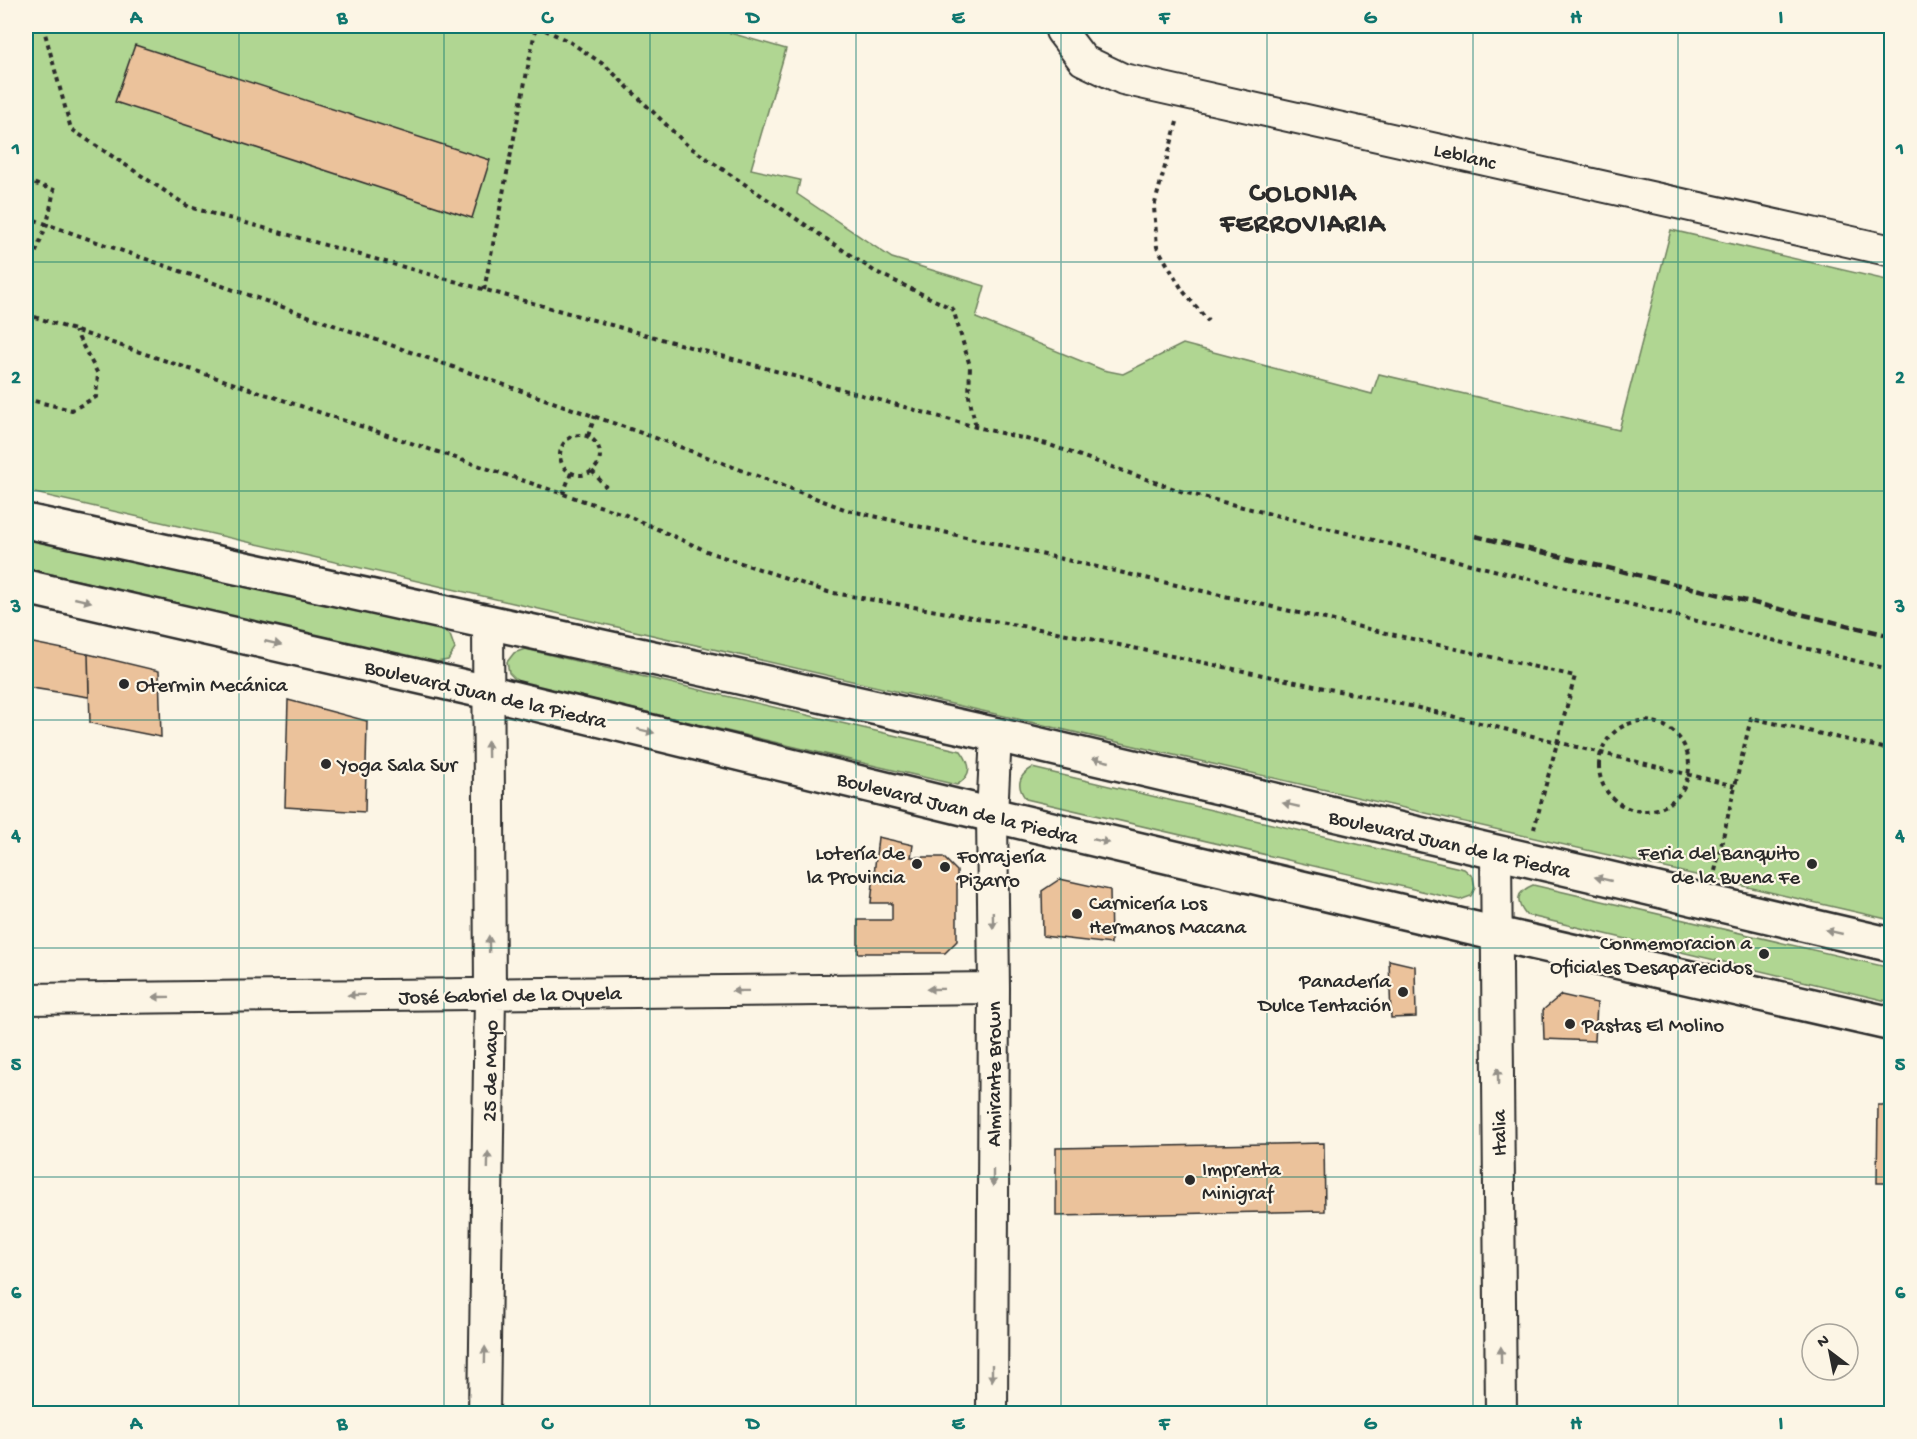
<svg xmlns="http://www.w3.org/2000/svg" width="1917" height="1439" font-family="'Gochi Hand',sans-serif">
<style>
.green{fill:#b0d692;stroke:#6e805e;stroke-width:1.5}
.building{fill:#ebc29b;stroke:#2b2b2b;stroke-width:1.5}
.lines{fill:none;stroke-linecap:round;stroke-linejoin:round}
.street-casing{stroke:#2b2b2b;stroke-width:34}
.secondary-casing{stroke:#2b2b2b;stroke-width:38}
.path{stroke:#2b2b2b;stroke-width:4;stroke-dasharray:4.5 4.5;stroke-linecap:butt}
.street{stroke:#fcf5e5;stroke-width:30}
.secondary{stroke:#fcf5e5;stroke-width:33}
.rail{stroke:#2b2b2b;stroke-width:4.5;stroke-dasharray:9 4.5;stroke-linecap:butt}
.oneway{fill:#949088}
.grid{fill:none;stroke:#0f766e;stroke-width:1.5;stroke-opacity:0.55}
.poi-dot{fill:#2b2b2b;stroke:#fcf5e5;stroke-width:2}
.labels{text-anchor:middle;stroke-width:4.5;stroke-linejoin:round;paint-order:stroke}
.street-label{font-size:21px;fill:#2b2b2b;stroke:#fcf5e5}
.poi-label{font-size:21px;fill:#2b2b2b;stroke:#fcf5e5;text-anchor:start}
.district-label{font-size:27px;font-weight:bold;letter-spacing:1.5px;fill:#2b2b2b;stroke:#fcf5e5}
.neatline{fill:none;stroke:#0f766e;stroke-width:2}
.grid-label{font-size:20px;text-anchor:middle;font-weight:bold;fill:#0f766e}
</style>
<rect width="100%" height="100%" fill="#fcf5e5"/>
<filter id="ink" filterUnits="userSpaceOnUse"><feTurbulence type="fractalNoise" baseFrequency=".0167" numOctaves="2"/><feDisplacementMap in="SourceGraphic" scale="12" xChannelSelector="R" yChannelSelector="G"/><feConvolveMatrix kernelMatrix="1 2 1 2 8 2 1 2 1" color-interpolation-filters="sRGB"/></filter>
<g filter="url(#ink)">
<!-- green -->
<path class="green" d="M26,26H706L786,49L751,169L800,180L797,194L892,258L985,286L976,318L1103,370L1123,374L1183,344L1372,394L1379,374L1619,430L1671,230L1891,281V920L26,491Z
M26,527L437,628L450,635L455,649L448,660L431,663L26,568Z
M525,649L961,751C971,765 973,774 957,785L518,682L509,673L507,662L514,653Z
M1032,768L1464,869L1473,877L1475,888L1471,896L1460,900L1026,799C1016,786 1018,776 1032,768Z
M1533,885L1891,968V1002L1526,915C1515,901 1516,892 1533,885Z"/>
<!-- building -->
<path class="building" d="M135,45L490,160L472,218L115,102Z
M33,643L88,654L89,697L26,687V648Z
M88,654L159,671L161,737L90,723Z
M288,700L367,721L365,812L285,807Z
M878,837L913,845L911,857H943L957,871V941L945,953H858V920H892V903H871Z
M1060,879L1110,890L1111,944L1043,936L1042,891Z
M1389,960L1415,966L1416,1017L1391,1018Z
M1561,995L1597,1003L1595,1041L1544,1039L1543,1010Z
M1878,1105H1892V1183H1877Z
M1324,1143L1325,1211L1056,1216V1148Z"/>
<g class="lines">
<defs>
<path id="street" d="M1060,26L1061,31L1083,60L1123,79L1892,251
M1496,853L1501,1414
M26,999L994,988
M484,1414L490,994L488,621
M992,1414L994,988L992,815L996,735"/>
<path id="secondary" d="M26,521C348,590 671,661 993,734C1293,803 1591,877 1892,945
M26,587L487,692L992,815L1497,934L1892,1024"/>
</defs>
<!-- street casing -->
<use href="#street" class="street-casing"/>
<!-- secondary casing -->
<use href="#secondary" class="secondary-casing"/>
<!-- path -->
<path class="path" d="M43,26L71,129L189,207L976,427L1047,444L1183,492L1892,670
M537,26L570,42L606,66L688,146L874,271L953,309L970,366L969,396L976,427
M1177,122L1154,207L1157,247L1183,291L1208,321
M26,181L54,190L47,224L26,277
M26,217L667,442L847,510L1575,676L1534,829
M484,290L536,26
M26,314L626,515L711,553L828,592L1062,633L1415,707L1735,786
M26,399L72,410L96,397L98,374L75,331
M560 455a20 20 0 1 1 40 0a20 20 0 1 1-40 0Z
M588,436L595,416
M592,471L606,487
M563,494L571,473
M1599 766a45 45 0 1 1 90 0a45 45 0 1 1-90 0Z
M1715,871L1751,718L1892,750"/>
<!-- street -->
<use href="#street" class="street"/>
<!-- secondary -->
<use href="#secondary" class="secondary"/>
<!-- rail -->
<path class="rail" d="M1475,536L1892,636"/>
</g>
<!-- one-way arrows -->
<defs><path id="oneway-solid" d="M-6-.8H1V-3.2L6.5 0L1 3.2V.8H-6Z" transform="scale(1.5)"/></defs>
<g class="oneway">
<use href="#oneway-solid" transform="translate(83 600) rotate(13)"/>
<use href="#oneway-solid" transform="translate(273 643) rotate(13)"/>
<use href="#oneway-solid" transform="translate(646 731) rotate(14)"/>
<use href="#oneway-solid" transform="translate(488 749) rotate(-91)"/>
<use href="#oneway-solid" transform="translate(1101 760) rotate(-167)"/>
<use href="#oneway-solid" transform="translate(1291 805) rotate(-167)"/>
<use href="#oneway-solid" transform="translate(1101 841) rotate(13)"/>
<use href="#oneway-solid" transform="translate(1603 879) rotate(-167)"/>
<use href="#oneway-solid" transform="translate(993 920) rotate(89)"/>
<use href="#oneway-solid" transform="translate(1834 932) rotate(-167)"/>
<use href="#oneway-solid" transform="translate(489 944) rotate(-91)"/>
<use href="#oneway-solid" transform="translate(935 989) rotate(179)"/>
<use href="#oneway-solid" transform="translate(740 991) rotate(179)"/>
<use href="#oneway-solid" transform="translate(356 995) rotate(179)"/>
<use href="#oneway-solid" transform="translate(161 997) rotate(179)"/>
<use href="#oneway-solid" transform="translate(1498 1076) rotate(-91)"/>
<use href="#oneway-solid" transform="translate(488 1160) rotate(-89)"/>
<use href="#oneway-solid" transform="translate(993 1178) rotate(90)"/>
<use href="#oneway-solid" transform="translate(485 1355) rotate(-89)"/>
<use href="#oneway-solid" transform="translate(1501 1355) rotate(-91)"/>
<use href="#oneway-solid" transform="translate(992 1373) rotate(90)"/>
</g>
</g>
<!-- grid -->
<path class="grid" d="M239,26V1414M444,26V1414M650,26V1414M856,26V1414M1061,26V1414M1267,26V1414M1473,26V1414M1678,26V1414M26,262H1892M26,491H1892M26,720H1892M26,948H1892M26,1177H1892"/>
<!-- markers -->
<g class="poi-dot">
<circle cx="124" cy="684" r="6"/>
<circle cx="326" cy="764" r="6"/>
<circle cx="917" cy="864" r="6"/>
<circle cx="1812" cy="864" r="6"/>
<circle cx="945" cy="867" r="6"/>
<circle cx="1077" cy="914" r="6"/>
<circle cx="1764" cy="954" r="6"/>
<circle cx="1403" cy="992" r="6"/>
<circle cx="1570" cy="1024" r="6"/>
<circle cx="1190" cy="1180" r="6"/>
</g>
<g class="labels">
<!-- street labels -->
<g class="street-label">
<text transform="translate(1465 155) rotate(13)" y="7">Leblanc</text>
<text transform="translate(486 693) rotate(13)" y="7">Boulevard Juan de la Piedra</text>
<text transform="translate(958 807) rotate(14)" y="7">Boulevard Juan de la Piedra</text>
<text transform="translate(1450 843) rotate(13)" y="7">Boulevard Juan de la Piedra</text>
<text transform="translate(510 994) rotate(-1)" y="7">José Gabriel de la Oyuela</text>
<text transform="translate(489 1071) rotate(-89)" y="7">25 de Mayo</text>
<text transform="translate(993 1074) rotate(-90)" y="7">Almirante Brown</text>
<text transform="translate(1498 1133) rotate(-91)" y="7">Italia</text>
</g>
<!-- poi labels -->
<g class="poi-label">
<text x="136" y="691">Otermin Mecánica</text>
<text x="338" y="771">Yoga Sala Sur</text>
<text x="905" y="859" text-anchor="end">Lotería de<tspan x="905" dy="24">la Provincia</tspan></text>
<text x="1800" y="859" text-anchor="end">Feria del Banquito<tspan x="1800" dy="24">de la Buena Fe</tspan></text>
<text x="957" y="862">Forrajería<tspan x="957" dy="24">Pizarro</tspan></text>
<text x="1089" y="909">Carnicería Los<tspan x="1089" dy="24">Hermanos Macana</tspan></text>
<text x="1752" y="949" text-anchor="end">Conmemoracion a<tspan x="1752" dy="24">Oficiales Desaparecidos</tspan></text>
<text x="1391" y="987" text-anchor="end">Panadería<tspan x="1391" dy="24">Dulce Tentación</tspan></text>
<text x="1582" y="1031">Pastas El Molino</text>
<text x="1202" y="1175">Imprenta<tspan x="1202" dy="24">Minigraf</tspan></text>
</g>
<!-- district labels -->
<g class="district-label">
<text x="1303" y="200">COLONIA<tspan x="1303" dy="31">FERROVIARIA</tspan></text>
</g>
</g>
<!-- margin -->
<rect width="1917" height="1439" fill="none" stroke="#fcf5e5" stroke-width="66"/>
<!-- north arrow -->
<g transform="translate(1830 1352) rotate(328)"><circle r="28" fill="#fcf5e5" stroke="#a8a49b" stroke-width="1.5"/>
<path d="M0-4.5L10 22L0 15L-10 22Z" fill="#2b2b2b"/>
<text y="-9" font-size="16" font-weight="bold" text-anchor="middle" fill="#2b2b2b">N</text>
</g>
<rect x="33" y="33" width="1851" height="1373" class="neatline"/>
<g class="grid-label">
<text x="136" y="23">A</text>
<text x="342" y="23">B</text>
<text x="547" y="23">C</text>
<text x="753" y="23">D</text>
<text x="958" y="23">E</text>
<text x="1164" y="23">F</text>
<text x="1370" y="23">G</text>
<text x="1576" y="23">H</text>
<text x="1781" y="23">I</text>
<text x="16" y="154">1</text>
<text x="1900" y="154">1</text>
<text x="16" y="383">2</text>
<text x="1900" y="383">2</text>
<text x="16" y="612">3</text>
<text x="1900" y="612">3</text>
<text x="16" y="841">4</text>
<text x="1900" y="841">4</text>
<text x="16" y="1070">5</text>
<text x="1900" y="1070">5</text>
<text x="16" y="1298">6</text>
<text x="1900" y="1298">6</text>
<text x="136" y="1429">A</text>
<text x="342" y="1429">B</text>
<text x="547" y="1429">C</text>
<text x="753" y="1429">D</text>
<text x="958" y="1429">E</text>
<text x="1164" y="1429">F</text>
<text x="1370" y="1429">G</text>
<text x="1576" y="1429">H</text>
<text x="1781" y="1429">I</text>
</g>
</svg>
